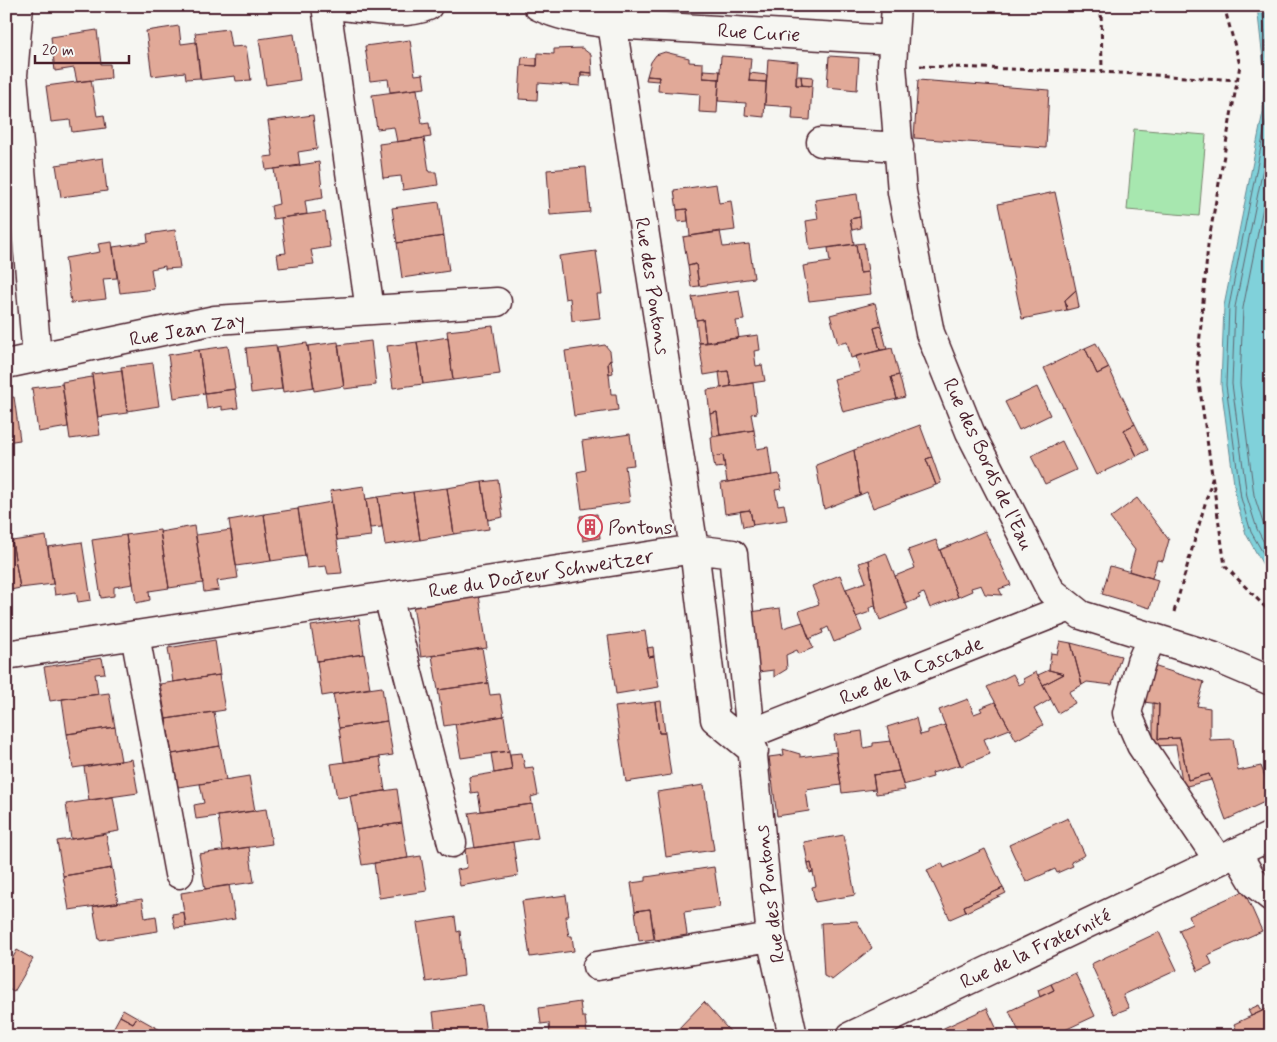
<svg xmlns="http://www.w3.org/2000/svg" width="1277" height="1042" font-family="Mynerve,sans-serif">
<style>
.green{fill:#a7e7af;stroke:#78836d}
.water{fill:#80d1da;stroke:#6a8a94}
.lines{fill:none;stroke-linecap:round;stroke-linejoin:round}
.shore{stroke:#606671;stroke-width:1}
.building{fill:#e1a998;stroke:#4a1f2b}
.minor-casing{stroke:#4a1f2b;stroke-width:31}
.path{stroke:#4a1f2b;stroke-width:3;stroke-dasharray:5 4;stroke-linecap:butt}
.minor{stroke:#f6f6f2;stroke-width:28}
.labels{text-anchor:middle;stroke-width:4.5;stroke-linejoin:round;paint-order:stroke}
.street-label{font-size:20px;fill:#4a1f2b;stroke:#f6f6f2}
.poi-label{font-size:20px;fill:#4a1f2b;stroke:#f6f6f2;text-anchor:start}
</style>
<rect width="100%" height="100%" fill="#f6f6f2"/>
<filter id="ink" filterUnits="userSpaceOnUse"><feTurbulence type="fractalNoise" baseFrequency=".02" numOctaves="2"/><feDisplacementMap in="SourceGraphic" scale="10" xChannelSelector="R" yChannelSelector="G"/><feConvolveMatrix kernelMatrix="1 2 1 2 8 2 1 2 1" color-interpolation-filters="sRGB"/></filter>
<g filter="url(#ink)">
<!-- green -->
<path class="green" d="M1134,129L1206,135L1199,216L1127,210Z"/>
<!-- water -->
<path class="water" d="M1257,6H1271V574L1263,565L1246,534L1236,499L1221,385L1224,306L1263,112L1264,69Z"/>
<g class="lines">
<!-- shore -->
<path class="shore" d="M1262,6L1269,69L1268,112L1229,306L1226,385L1241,498L1251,532L1271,567
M1271,129L1235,307L1232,384L1247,497L1257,529L1271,556
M1271,167L1243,308L1240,384L1254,495L1264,526L1271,540"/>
</g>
<!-- building -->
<path class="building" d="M179,26L181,44L196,42L200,78L186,79L185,72L152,76L146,31Z
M228,29L231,47L246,46L251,80L236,81L235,76L201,80L195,33Z
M97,30L101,64H110L111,78L77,82L74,68L55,71L51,37Z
M294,34L300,80L266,85L259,39Z
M410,40L415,75L423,74L425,88L390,92L388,79L370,81L365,46Z
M582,48L591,55L592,73L581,72L580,86L538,83L537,100L519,99L521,65L537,66L538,53L554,54V49Z
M665,52L689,58V62L703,63V78L719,79L717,113L699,112L700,94L658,91L659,77L647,76L651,62L656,55Z
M721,56L751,58L749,81L766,82L764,117L745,115L746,103L718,101Z
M829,56L859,58L857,90L827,87Z
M522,57L537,58V66L521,65Z
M768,59L798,62L796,85L812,86L810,120L792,119L793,107L765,105Z
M703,70L720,71L719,79L703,78Z
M581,72L592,73V76H581Z
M750,73L767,75L766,82L749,81Z
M647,76L659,77L658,81L646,80Z
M796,76H801L802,85H796Z
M801,76L813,77L812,86L802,85Z
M91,80L97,116L104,115L106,128L72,132L70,120L51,122L46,86Z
M918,80L1049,90L1046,148L914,138Z
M417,89L422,124L429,123L431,137L397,142L394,127L377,129L372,95Z
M313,115L317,149L298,152L300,166L266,170L264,157L273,156L268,121Z
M424,138L429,172H436L438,185L403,190L401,176L383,178L379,144Z
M103,158L107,191L61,197L56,165Z
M319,162L323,198L305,201L307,214L273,219L271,206L279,204L274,169Z
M586,167L590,212L550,215L547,170Z
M716,184L719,203L731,201L735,230L690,236L687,209L677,210L674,190Z
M1055,192L1076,290L1065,300L1067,310L1022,319L998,204Z
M857,194L860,217L850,219L854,244L810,250L806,221L818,219L815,200Z
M439,202L444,236L397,243L392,208Z
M687,209L688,221L678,222L677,210Z
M325,212L330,247L311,250L314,264L279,268L277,254L286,253L281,218Z
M860,217L861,228L852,230L850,219Z
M175,230L180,268L165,269V266L151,269L154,289L120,293L113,247L148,242L147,234Z
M720,231L723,247L749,244L754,278L699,286L696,264L688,266L683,237Z
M444,236L449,271L402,278L397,243Z
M112,242L117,278L103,279L106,299L71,303L65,258L100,252L98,244Z
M864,243L868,272L860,273L856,244Z
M856,244L860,273L868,272L871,294L809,301L803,266L830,262L828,248Z
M596,251L602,294H597L600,318L572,321L570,298L565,299L559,256Z
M696,264L699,286L691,287L688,266Z
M739,290L744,320L736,321L739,338L706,343L703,319L696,320L692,297Z
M1076,290L1079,307L1067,310L1065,300Z
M875,303L881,326L874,328L880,350L851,358L847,342L838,344L830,315Z
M703,319L706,343H699L696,320Z
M493,326L500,374L453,380L447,331Z
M881,326L887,349L880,350L874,328Z
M758,335L760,350L754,351L756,366L762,365L765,381L731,386L728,371L704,375L699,343Z
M448,337L453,380L423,384L417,342Z
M371,341L376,385L344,389L338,345Z
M338,342L344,386L314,391L308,346Z
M417,342L423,384L393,388L387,346Z
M307,343L314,387L283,392L277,347Z
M1096,343L1109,368L1097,374L1085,348Z
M276,345L282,389L251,393L246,348Z
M605,345L610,351L611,359L608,363L611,394H616L618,410L574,416L565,351Z
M228,346L235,389L205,393L199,350Z
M892,348L899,375L891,377L897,399L843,412L834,379L860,372L856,356Z
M1085,348L1097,374L1109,368L1135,424L1124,430L1137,456L1096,475L1044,368Z
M199,350L205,393L174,398L168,355Z
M611,359L613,373L609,374L608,363Z
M153,363L159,406L127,411L121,367Z
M122,370L127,413L98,417L92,374Z
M728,371L731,386L721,388L719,372Z
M899,375L905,397L897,399L891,377Z
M92,377L100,435L70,439L62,382Z
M753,383L757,413L751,414L754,430L720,435L717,412L710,414L707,390Z
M62,384L68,427L38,432L32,388Z
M1037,387L1050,415L1019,430L1005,402Z
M235,389L238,408L222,410V406L207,409L205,393Z
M14,397L20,440L6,442V398Z
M717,412L720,435L713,436L710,414Z
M1135,424L1148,450L1137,456L1124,430Z
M920,425L932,457L926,459L936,485L873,508L867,492L860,495L854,450Z
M754,430L757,449L768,447L772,475L727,482L723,455L713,457L711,437Z
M630,434L634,465L625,466L630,502L582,509L577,472L586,470L582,441Z
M1062,441L1076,470L1045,484L1031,456Z
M854,450L860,495L824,509L816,465Z
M723,455L725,467L715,468L713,457Z
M932,457L941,483L936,485L926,459Z
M779,474L782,489L775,490L778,505L784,504L787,520L753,525L750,510L725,514L721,483Z
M498,480L503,517L488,520L482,482Z
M482,482L489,529L454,534L447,488Z
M364,486L371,536L337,540L330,491Z
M447,488L454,534L420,540L413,492Z
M413,492L420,540L385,545L378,497Z
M378,497L382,527L370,528L366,499Z
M1137,498L1169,540L1163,561L1157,560L1152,578L1129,571L1135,550L1110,518Z
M331,502L342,573L328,574L326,566L307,568L298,508Z
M298,509L305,556L271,561L264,514Z
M750,510L753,525L743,527L740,511Z
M264,514L271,561L236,566L229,520Z
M597,514L600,538L583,541L580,516Z
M194,526L203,583L169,588L160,532Z
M160,530L169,588L149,591L150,600L136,603L126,535Z
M231,530L238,578L217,581L219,590L204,592L196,535Z
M985,531L1011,585L999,589L1002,595L985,594L981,585L971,588L972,591L958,597L940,550Z
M126,535L133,584L114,587V596L101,598L92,540Z
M46,536L53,584L20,588L12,541Z
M936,540L958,597L930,608L924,593L918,595L920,598L905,604L895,576L915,568L908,550Z
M12,541L20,588L6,591V542Z
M82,542L91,600L78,602L76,592L55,595L48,547Z
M886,553L908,609L880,620L876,609L869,560Z
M869,560L876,609L875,606L869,608L870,612L856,617L846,589L866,582L859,563Z
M1110,566L1158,580L1150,608L1102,594Z
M840,575L862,631L834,642L828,627L822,630L823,633L809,639L799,611L819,604L812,586Z
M479,595L487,648L421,657L413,605Z
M780,608L783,628L803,622L813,648L799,654L797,650L786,655L787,669L774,677V670L758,672L750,612Z
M359,619L364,654L317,661L311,626Z
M645,631L649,657L654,656L659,687L616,694L608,636Z
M215,640L220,675L173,682L168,648Z
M1060,641L1071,643L1082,685L1069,692L1075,703L1058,713L1043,685L1064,674L1049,670L1051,653L1057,654Z
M1071,643L1121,656L1112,685L1087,682L1082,685Z
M653,647L654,656L649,657L647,648Z
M482,648L488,683L438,690L432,656Z
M364,654L370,688L322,696L317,661Z
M102,658L105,673L95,674L98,694L50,701L44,667Z
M1147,664L1204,682L1197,706L1210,708V740L1233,739L1238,771L1261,766L1271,792V799L1226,820L1209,774L1188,780L1180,738L1158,739L1159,704L1136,701Z
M1049,670L1064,674L1043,685L1038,675Z
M1036,672L1051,699L1034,709L1043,725L1016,740L987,687L1013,674L1019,685L1025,682L1023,679Z
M219,675L225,710L166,719L160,684Z
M488,683L490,695L500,694L504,716L444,726L438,690Z
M382,687L387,721L339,728L333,694Z
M109,693L115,727L67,734L62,699Z
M968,699L974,714L982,711L980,708L995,702L1010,729L984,739L990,754L961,766L939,710Z
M661,701L665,733H659L655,702Z
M655,702L659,733H665L671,775L626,782L615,707Z
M1153,703L1159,704L1158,739L1180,738L1188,780L1209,774L1211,780L1183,787L1176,745L1153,746Z
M214,712L220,746L172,754L166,719Z
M504,716L509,751L461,758L455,724Z
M916,718L920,735L928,733V730L945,725L960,765L932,773L933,777L903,785L887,727Z
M387,721L393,755L344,762L339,728Z
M115,727L121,761L73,768L67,734Z
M862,731L864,748L873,746V743L891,741L899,771L873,775L875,789L842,793L834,735Z
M220,746L226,780L178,787L172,754Z
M783,749L800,754V757L836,752L841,785L806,790L809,811L777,816L769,757L784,755Z
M509,751L512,770L494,773L491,753Z
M522,753L525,768L533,767L538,795L531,797L532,804L481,811L478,792L471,793L469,777L512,770L510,754Z
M380,757L385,791L337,798L331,764Z
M132,759L138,793L89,800L84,767Z
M899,771L905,790L876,794L873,775Z
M249,776L255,811L196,819L194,805L204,803L200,784Z
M704,785L714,850L666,857L657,792Z
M397,789L402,823L356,830L350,796Z
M113,797L119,831L71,839L66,804Z
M532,804L538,838L475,848L469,813Z
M266,809L272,844L223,851L218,816Z
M1068,818L1085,855L1071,862L1073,866L1057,873L1055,869L1026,882L1009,845Z
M402,823L408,858L362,865L356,830Z
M106,834L112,868L63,876L57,841Z
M844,835L855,895L815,902L812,887L816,886L813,872L811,863L808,864L804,842Z
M513,842L518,876L460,886L457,870L467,868L465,849Z
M249,847L254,882L205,889L199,854Z
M985,849L1003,888L964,906L966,912L950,919L927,870L942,863L944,868Z
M1267,853L1271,860V871L1261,855Z
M421,856L427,891L379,898L374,863Z
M811,863L813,872L810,873L808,864Z
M714,867L720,907L684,912L687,935L655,940L650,909L635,911L631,883L646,881V877Z
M112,868L118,903L69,910L63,876Z
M229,885L235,919L186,927L181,893Z
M1003,888L1006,893L966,912L964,906Z
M1244,891L1262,931L1208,955L1212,964L1198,971L1179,930L1192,924L1189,916Z
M566,895L569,916H566L567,926L569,936H572L574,951L530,957L522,901Z
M142,899L145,918L156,916L158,931L99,940L93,906Z
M650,909L654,939L639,941L635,911Z
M184,912L186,927L175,928L172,914Z
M455,917L457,932L460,931L464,976L426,982L417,923Z
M857,921L872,948L832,980L824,976L821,923Z
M1159,932L1177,970L1123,995L1129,1008L1114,1014L1091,964Z
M17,950L33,959L14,992L6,988V970Z
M1075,973L1095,1016L1052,1036H1021L1009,1011L1054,990L1051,984Z
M1051,984L1054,990L1040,997L1038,990Z
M580,1002L582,1017H585L587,1033H591L592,1036H550L549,1023L541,1024L539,1008Z
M704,1002L734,1036H679L677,1030Z
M482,1005L486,1034L436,1036L433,1012Z
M1259,1005L1262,1011L1251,1016L1248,1010Z
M1271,1007V1036H1226L1237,1031L1234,1024Z
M987,1008L1000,1036H935L933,1033Z
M123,1009L137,1017L133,1023L120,1016Z
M120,1016L133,1023L137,1017L171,1036H109Z"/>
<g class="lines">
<defs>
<path id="minor" d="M19,6L13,75L37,358
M326,6L370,310
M340,6C368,8 402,17 428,6
M538,6C562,18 586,20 612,24L893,40
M896,6L892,65L902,192L930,333L970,432L1051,591L1081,615L1212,656L1271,681
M612,24L694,549L715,719L754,751
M821,142L899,147
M6,364L215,320L497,302
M388,596L452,843
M135,635L179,874
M1152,637L1141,662L1127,713L1141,745L1219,861
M6,655L694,549L733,554L771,937L793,1036
M752,733L1070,607
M1236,852L1255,884L1271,897
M597,966L771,937
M851,1036L1271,836"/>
</defs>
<!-- minor casing -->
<use href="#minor" class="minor-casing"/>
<!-- path -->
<path class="path" d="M1101,6L1102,72
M1224,6L1240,65L1208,245L1197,369L1225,566L1271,613
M920,66L1102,72L1237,80
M1174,612L1213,476"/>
<!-- minor -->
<use href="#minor" class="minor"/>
</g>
</g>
<!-- icons -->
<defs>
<symbol id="building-ring" viewBox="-11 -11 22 22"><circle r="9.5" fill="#f6f6f2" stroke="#d1495b" stroke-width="1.5"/><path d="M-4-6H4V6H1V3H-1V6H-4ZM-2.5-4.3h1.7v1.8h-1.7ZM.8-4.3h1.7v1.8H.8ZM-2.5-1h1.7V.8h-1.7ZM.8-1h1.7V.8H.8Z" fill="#d1495b"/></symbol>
</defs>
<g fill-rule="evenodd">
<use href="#building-ring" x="576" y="513" width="28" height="28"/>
</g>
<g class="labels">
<!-- street labels -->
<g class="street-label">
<text transform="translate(759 32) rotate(3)" y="7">Rue Curie</text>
<text transform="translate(653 286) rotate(81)" y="7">Rue des Pontons</text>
<text transform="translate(187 329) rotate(-10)" y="7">Rue Jean Zay</text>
<text transform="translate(989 464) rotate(65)" y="7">Rue des Bords de l'Eau</text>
<text transform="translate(541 573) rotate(-9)" y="7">Rue du Docteur Schweitzer</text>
<text transform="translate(911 670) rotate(-22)" y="7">Rue de la Cascade</text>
<text transform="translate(769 894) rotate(-97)" y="7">Rue des Pontons</text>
<text transform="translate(1035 948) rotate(-25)" y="7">Rue de la Fraternité</text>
</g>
<!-- poi labels -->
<g class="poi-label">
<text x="608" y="534">Pontons</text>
</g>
</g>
<!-- margin -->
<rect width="1277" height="1042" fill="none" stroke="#f6f6f2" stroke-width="25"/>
<rect x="12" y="12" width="1252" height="1017" fill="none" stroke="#4a1f2b" stroke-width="2" filter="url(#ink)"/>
<!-- scale -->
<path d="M35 55v8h94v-8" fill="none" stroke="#4a1f2b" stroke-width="2.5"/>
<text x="42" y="55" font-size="15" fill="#4a1f2b" stroke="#f6f6f2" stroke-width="4" paint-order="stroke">20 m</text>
</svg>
